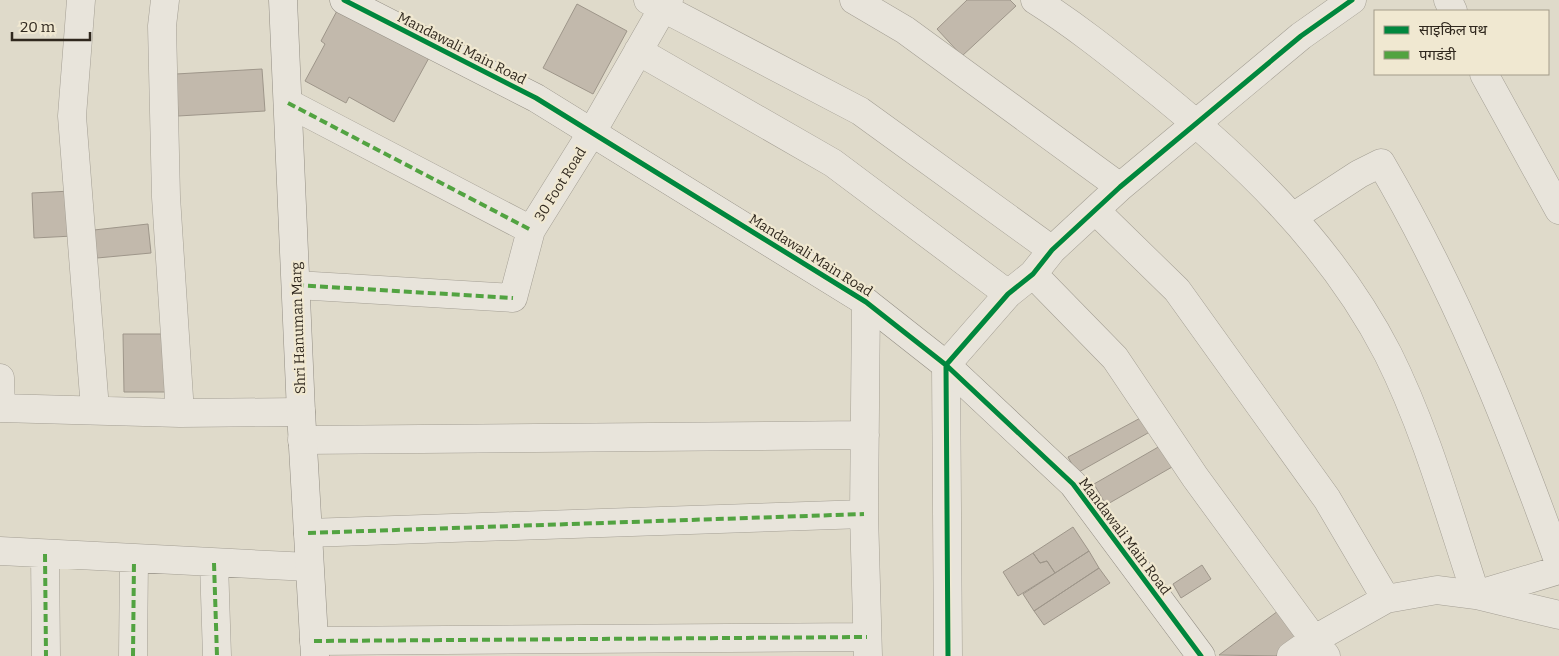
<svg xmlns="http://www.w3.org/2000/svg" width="1559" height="656" font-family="Bitter,'Noto Sans Devanagari',serif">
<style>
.building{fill:#c2b9ac;stroke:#9e968a}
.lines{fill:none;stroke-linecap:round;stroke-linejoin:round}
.street-casing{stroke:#a49f94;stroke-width:29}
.secondary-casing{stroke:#938e84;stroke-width:29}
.street{stroke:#e8e4db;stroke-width:28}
.secondary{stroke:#e8e4db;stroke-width:28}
.quiet{stroke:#52a341;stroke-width:4;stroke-dasharray:8 4;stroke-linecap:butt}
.cycleway-casing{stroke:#f0e8d1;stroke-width:8}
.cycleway{stroke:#00873e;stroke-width:5}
.labels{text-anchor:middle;stroke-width:4.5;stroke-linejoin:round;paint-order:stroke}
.street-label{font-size:14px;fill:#30281e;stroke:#f0e8d1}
</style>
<rect width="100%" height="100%" fill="#dfdaca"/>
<!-- building -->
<path class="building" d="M967,0H1010L1016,6L962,56L937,29Z
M577,4L627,31L593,94L543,68Z
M339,7L430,56L394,122L349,97L346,103L305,81L325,44L321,41Z
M262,69L265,111L178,116L176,74Z
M71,191L73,236L34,238L32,193Z
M148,224L151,253L97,258L94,230Z
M123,334H165L166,392H124Z
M1146,415L1155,429L1077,473L1068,457Z
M1167,442L1179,463L1106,505L1094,484Z
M1073,527L1089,551L1055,573L1047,561L1040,563L1033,553Z
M1089,551L1099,568L1034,611L1023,594Z
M1033,553L1040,563L1047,561L1055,573L1018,596L1003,572Z
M1202,565L1211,579L1181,598L1173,584Z
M1099,568L1110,583L1044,625L1034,611Z
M1282,608L1303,635L1276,656L1219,655Z"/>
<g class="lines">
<defs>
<path id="street" d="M81,0L72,116L95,409
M165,0L162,26L166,197L180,413
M648,0L860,111L1052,250
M854,0L905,30L1120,187
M1035,0C1073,24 1107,51 1142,79C1239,156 1331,243 1388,354C1426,430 1449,514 1476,595
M1448,0L1453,11
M638,51L833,163L1008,294
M1484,74L1559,210
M288,103L531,230
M1096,211L1177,290L1327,499L1386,599
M1293,217L1359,174L1381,163C1456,291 1509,424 1559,563
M1033,274L1115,358L1195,477L1326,656
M296,285L513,298L531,230L592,132L663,8L669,0
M866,302L864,514L868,656
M0,378L1,408
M0,408L180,413L301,412
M302,440L865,435
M308,533L864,514
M0,551L309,567
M45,554L46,656
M214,563L217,656
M1476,595L1559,615
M314,641L867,637
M133,656L134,560
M948,656L946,365L1008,294L1033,274L1052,250L1120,187L1301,36L1352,0
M1291,656L1315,639L1386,599L1437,590L1476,595L1559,570"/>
<path id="secondary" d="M283,0L301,412L315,656
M344,0L536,98L866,302L946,365L1073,484L1201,656"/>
</defs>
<!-- street casing -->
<use href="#street" class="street-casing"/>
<!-- secondary casing -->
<use href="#secondary" class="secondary-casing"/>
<!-- street -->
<use href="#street" class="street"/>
<!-- secondary -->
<use href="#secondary" class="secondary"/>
<!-- quiet -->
<path class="quiet" d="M288,103L531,230
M296,285L513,298
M308,533L864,514
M45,554L46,656
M214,563L217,656
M314,641L867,637
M133,656L134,560"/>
<defs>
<path id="cycleway" d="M344,0L536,98L866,302L946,365L1073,484L1201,656
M948,656L946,365L1008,294L1033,274L1052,250L1120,187L1301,36L1352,0"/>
</defs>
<!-- cycleway casing -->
<use href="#cycleway" class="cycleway-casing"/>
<!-- cycleway -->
<use href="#cycleway" class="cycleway"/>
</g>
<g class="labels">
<!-- street labels -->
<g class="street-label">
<text transform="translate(462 48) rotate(27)" y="5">Mandawali Main Road</text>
<text transform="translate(560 184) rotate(-58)" y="5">30 Foot Road</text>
<text transform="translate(811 255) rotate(32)" y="5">Mandawali Main Road</text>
<text transform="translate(298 328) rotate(-92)" y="5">Shri Hanuman Marg</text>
<text transform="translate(1125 536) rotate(53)" y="5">Mandawali Main Road</text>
</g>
</g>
<!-- legend -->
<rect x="1374" y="10" width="175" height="65" fill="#f0e8d1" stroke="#a39b89"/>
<rect x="1384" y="26" width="25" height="8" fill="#00873e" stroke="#a39b89"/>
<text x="1419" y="35" font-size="15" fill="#30281e">साइकिल पथ</text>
<rect x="1384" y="51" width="25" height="8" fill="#52a341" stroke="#a39b89"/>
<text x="1419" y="60" font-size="15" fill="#30281e">पगडंडी</text>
<!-- scale -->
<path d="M12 32v8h78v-8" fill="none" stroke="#30281e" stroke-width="2.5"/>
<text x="20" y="32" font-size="15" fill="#30281e" stroke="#f0e8d1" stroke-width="4" paint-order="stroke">20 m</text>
</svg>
